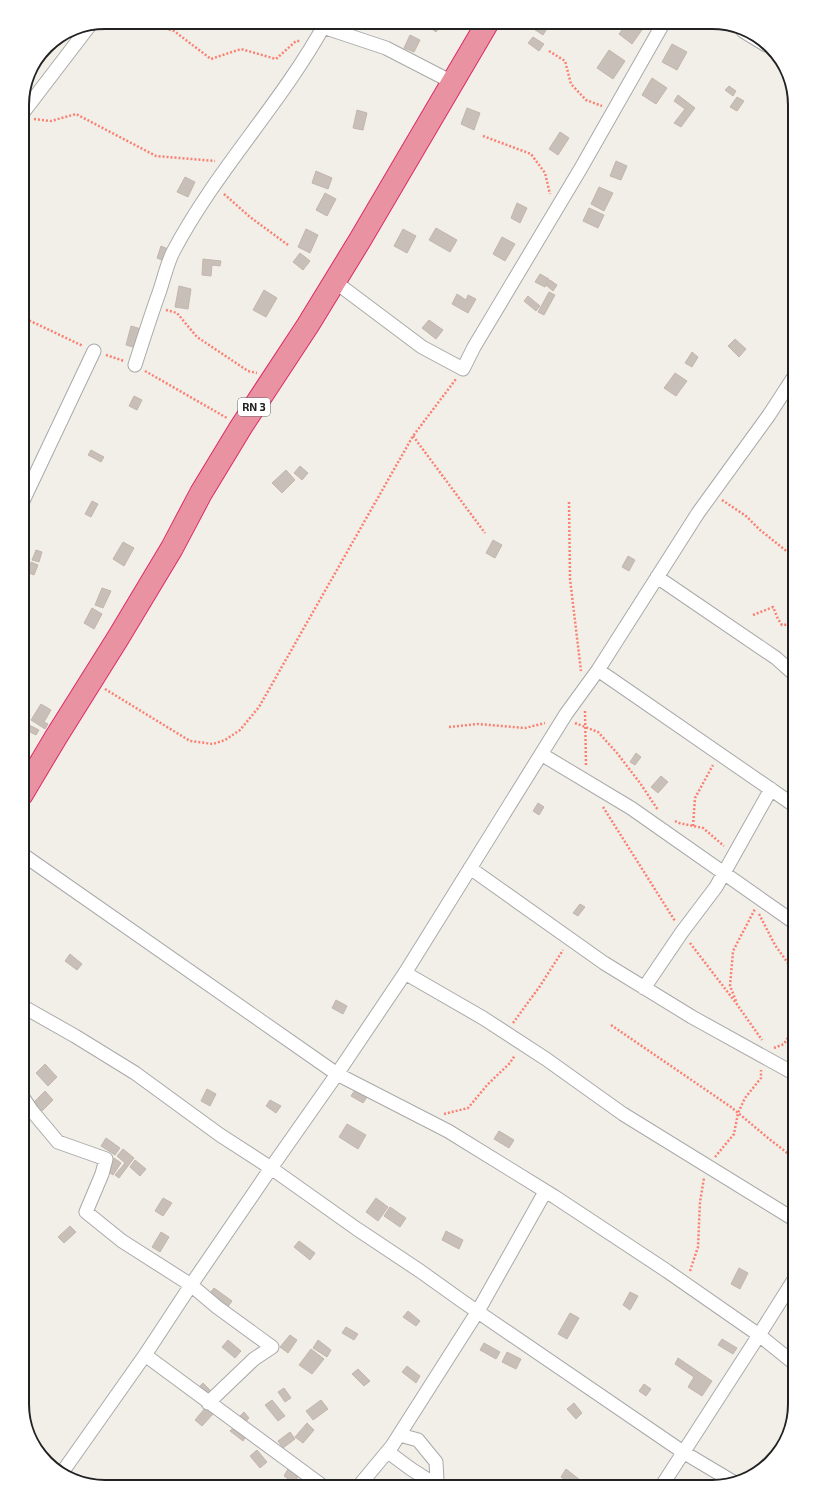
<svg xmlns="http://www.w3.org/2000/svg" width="817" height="1509" font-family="'Exo 2',sans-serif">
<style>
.building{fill:#c7bfb8;stroke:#c4b6ab}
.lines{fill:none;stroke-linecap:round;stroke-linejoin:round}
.street-casing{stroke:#a9a9a9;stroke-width:15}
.highway-casing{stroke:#dc2a67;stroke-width:24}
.path{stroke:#fa8072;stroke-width:2.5;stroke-dasharray:2 2;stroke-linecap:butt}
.street{stroke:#fff;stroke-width:13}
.highway{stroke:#e892a2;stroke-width:22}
.labels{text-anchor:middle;stroke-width:4;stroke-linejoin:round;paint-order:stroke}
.shield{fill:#fff;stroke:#646464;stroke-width:1}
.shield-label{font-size:11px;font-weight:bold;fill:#222}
.rim{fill:none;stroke:#222;stroke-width:2}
</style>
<rect width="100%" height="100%" fill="#f2efe9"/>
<!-- building -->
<path class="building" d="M427,22H443L436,32L425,24Z
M531,22H551L543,35L529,26Z
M628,22H637L644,27L632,44L619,34Z
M410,35L420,40L414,52L404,48Z
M533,37L544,44L539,51L528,43Z
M672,44L687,52L677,70L662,62Z
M609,50L625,61L613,79L597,68Z
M652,78L667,88L656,104L642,95Z
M729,86L736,91L733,96L725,90Z
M678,95L695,108L681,127L674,123L685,109L674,101Z
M737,97L744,101L737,111L730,107Z
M467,108L480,113L474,130L461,124Z
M357,110L367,113L363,130L353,128Z
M560,132L569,138L558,155L549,149Z
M616,161L627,166L621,180L610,176Z
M316,171L332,178L328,189L312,183Z
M185,177L195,182L188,197L177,192Z
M599,187L613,193L604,211L591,204Z
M325,193L336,199L327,216L316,210Z
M517,203L527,208L520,223L511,218Z
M589,208L604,215L598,228L583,221Z
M436,228L457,240L450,252L429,240Z
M306,229L318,235L310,253L298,247Z
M403,229L416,236L407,253L394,246Z
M502,237L515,244L505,261L493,254Z
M161,246L168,249L164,261L157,258Z
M300,253L310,261L303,270L293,262Z
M203,259L221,261L220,266L212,265L211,276L202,275Z
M540,274L549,279L545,287L535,282Z
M550,280L557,285L553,291L546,285Z
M179,286L191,289L188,309L175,307Z
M264,290L277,298L266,317L253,310Z
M549,292L555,295L544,315L538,312Z
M457,294L466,300L468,295L476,299L468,313L452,304Z
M528,296L540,306L536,311L524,301Z
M429,320L443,330L436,339L422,328Z
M131,326L141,329L136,348L126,345Z
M735,339L746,349L739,357L728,346Z
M692,352L698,357L692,367L685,363Z
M675,373L687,381L676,396L664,388Z
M134,396L142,400L137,410L129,406Z
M91,450L104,457L101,462L88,455Z
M300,466L308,473L302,480L294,473Z
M286,470L295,480L282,493L272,483Z
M92,501L98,504L91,517L85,514Z
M493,540L502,545L495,558L486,553Z
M123,542L134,548L124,566L113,559Z
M36,550L42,552L39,562L32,560Z
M628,556L635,560L629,571L622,567Z
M31,562L38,565L34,575L27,572Z
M102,588L111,591L103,608L95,605Z
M92,608L102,614L94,629L84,623Z
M41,704L51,710L44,722L48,724L45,729L31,720Z
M27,724L39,730L36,735L24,729Z
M636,753L641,757L635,765L630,762Z
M661,776L668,782L658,793L651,787Z
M538,803L544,807L539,815L533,811Z
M580,904L585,907L578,916L573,913Z
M70,954L82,964L77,970L65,961Z
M336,1000L347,1006L343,1014L332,1008Z
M45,1064L57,1077L48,1086L36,1073Z
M207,1089L216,1094L210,1106L201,1101Z
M355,1090L367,1097L363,1103L351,1096Z
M45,1091L53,1100L40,1113L32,1104Z
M270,1100L281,1106L276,1113L266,1106Z
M347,1124L366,1135L358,1149L339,1137Z
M499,1131L514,1140L509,1148L494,1139Z
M106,1138L120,1148L115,1155L101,1146Z
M123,1149L134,1158L119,1178L115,1175L125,1163L117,1156Z
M114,1158L121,1163L113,1175L106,1170Z
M135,1160L146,1169L140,1176L130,1167Z
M163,1198L172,1203L163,1216L155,1211Z
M376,1198L388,1207L378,1221L366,1212Z
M390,1207L406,1218L400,1227L384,1216Z
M70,1226L76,1232L64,1243L58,1237Z
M446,1231L463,1240L459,1249L442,1240Z
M161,1232L169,1237L160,1252L152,1247Z
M299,1241L315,1253L310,1260L294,1247Z
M739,1268L748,1273L740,1289L731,1284Z
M214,1288L232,1301L227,1308L209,1294Z
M630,1292L638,1296L630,1310L623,1305Z
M408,1311L420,1321L416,1326L403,1317Z
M570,1313L579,1318L567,1339L558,1334Z
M346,1327L358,1334L354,1340L342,1333Z
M290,1335L297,1340L288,1353L280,1347Z
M722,1339L737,1348L733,1354L718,1345Z
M228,1340L241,1351L235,1358L222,1347Z
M318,1340L331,1350L327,1357L313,1348Z
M484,1343L500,1352L496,1359L480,1350Z
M311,1349L324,1359L312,1374L299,1365Z
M507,1352L521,1359L516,1369L502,1362Z
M678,1358L712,1381L702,1396L688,1387L694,1377L675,1364Z
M407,1366L420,1376L416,1383L402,1372Z
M358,1369L370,1381L364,1386L352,1374Z
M203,1383L214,1394L209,1399L198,1388Z
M644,1384L651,1389L646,1396L639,1391Z
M284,1388L291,1398L285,1402L278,1392Z
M272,1400L285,1416L278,1421L265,1405Z
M321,1400L328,1409L313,1420L306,1411Z
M574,1403L582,1413L576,1419L567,1409Z
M206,1407L214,1413L202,1426L195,1420Z
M244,1412L249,1418L242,1426L236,1420Z
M307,1423L314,1430L303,1443L295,1437Z
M234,1427L246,1436L243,1441L230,1431Z
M290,1432L295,1439L283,1448L278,1441Z
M257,1450L267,1462L260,1468L250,1456Z
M288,1469L298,1477L294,1483L284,1476Z
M566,1469L580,1480L575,1487L561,1477Z"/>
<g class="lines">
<defs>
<path id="street" d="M323,27L386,48L452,82
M743,31L766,45
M22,114L90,25
M334,281L422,347L463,369L474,347L581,168L664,22
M135,365C143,340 151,315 160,290C164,278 167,264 173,252C216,170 282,103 326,22
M22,503L94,351
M657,577L776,658L795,675
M598,670L795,806
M541,754L631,808L795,923
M22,854L337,1074L448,1131L555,1197L667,1271L759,1335L661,1487
M470,868L604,963L692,1017L795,1074
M405,973L483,1018L546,1059L623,1114L795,1220
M644,988L682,932L716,887L771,789
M22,1006L75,1036L135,1073L220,1135L271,1168L357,1229L420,1271L462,1301L683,1452L735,1483
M22,1096L32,1111L58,1142L106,1159L102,1174L86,1212L122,1241L191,1285L217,1307L272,1347L254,1359L208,1403
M145,1355L324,1487
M795,1364L759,1335L795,1278
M400,1435L418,1440L436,1462L437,1481L436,1487
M388,1452L411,1469L436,1485
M61,1474L145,1355L191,1285L271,1168L337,1074L405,973L566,714L598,670L698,513L769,415L795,375
M358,1487L392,1446L478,1311L545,1192"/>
<path id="highway" d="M22,794L56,737L118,638L172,548L201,493L241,427L308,325L360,240L488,22"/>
</defs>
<!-- street casing -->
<use href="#street" class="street-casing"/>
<!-- highway casing -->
<use href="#highway" class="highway-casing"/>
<!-- path -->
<path class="path" d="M146,22L174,31L211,59L241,49L276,59L296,41H301
M549,51L565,61L571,84L586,100L602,106
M34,119L51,121L76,114L156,156L215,161
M483,136L531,154L545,173L550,194
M224,194L250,217L288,245
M166,310L177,313L197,337L248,371L257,373
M22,317L83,346
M106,355L124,361
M145,371L227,418
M413,436L485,533
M722,500L746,516L760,530L795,558
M569,502L570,579L581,671
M753,615L773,607L778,619L782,625L795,624
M105,689L190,741L213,744L225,740L240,730L259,707L413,436L456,379
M585,711L586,766
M575,723L598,732L617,753L640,783L658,810
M449,727L478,724L525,728L545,723
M603,807L675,921
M675,821L679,823L703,828L724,846
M693,826L695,798L713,765
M759,914L775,945L795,973
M690,943L736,1003L762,1040
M736,1001L730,986L733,951L755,909
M513,1023L540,986L563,950
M611,1025L731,1107L768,1138L795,1159
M774,1048L784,1044L795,1026
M444,1114L468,1108L488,1084L510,1063L515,1055
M715,1157L734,1134L738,1113L745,1098L761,1078V1070
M690,1271L698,1247L700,1202L704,1178"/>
<!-- street -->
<use href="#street" class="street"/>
<!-- highway -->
<use href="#highway" class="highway"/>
</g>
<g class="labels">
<!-- shield labels -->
<rect class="shield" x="238" y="398" width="32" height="18" rx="3"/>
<g class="shield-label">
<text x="254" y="411">RN 3</text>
</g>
</g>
<!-- crop -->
<path d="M0 0H817V1509H0ZM105 29H712A76 76 0 0 1 788 105V1404A76 76 0 0 1 712 1480H105A76 76 0 0 1 29 1404V105A76 76 0 0 1 105 29Z" fill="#fff" fill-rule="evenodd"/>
<path class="rim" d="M105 29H712A76 76 0 0 1 788 105V1404A76 76 0 0 1 712 1480H105A76 76 0 0 1 29 1404V105A76 76 0 0 1 105 29Z"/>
</svg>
